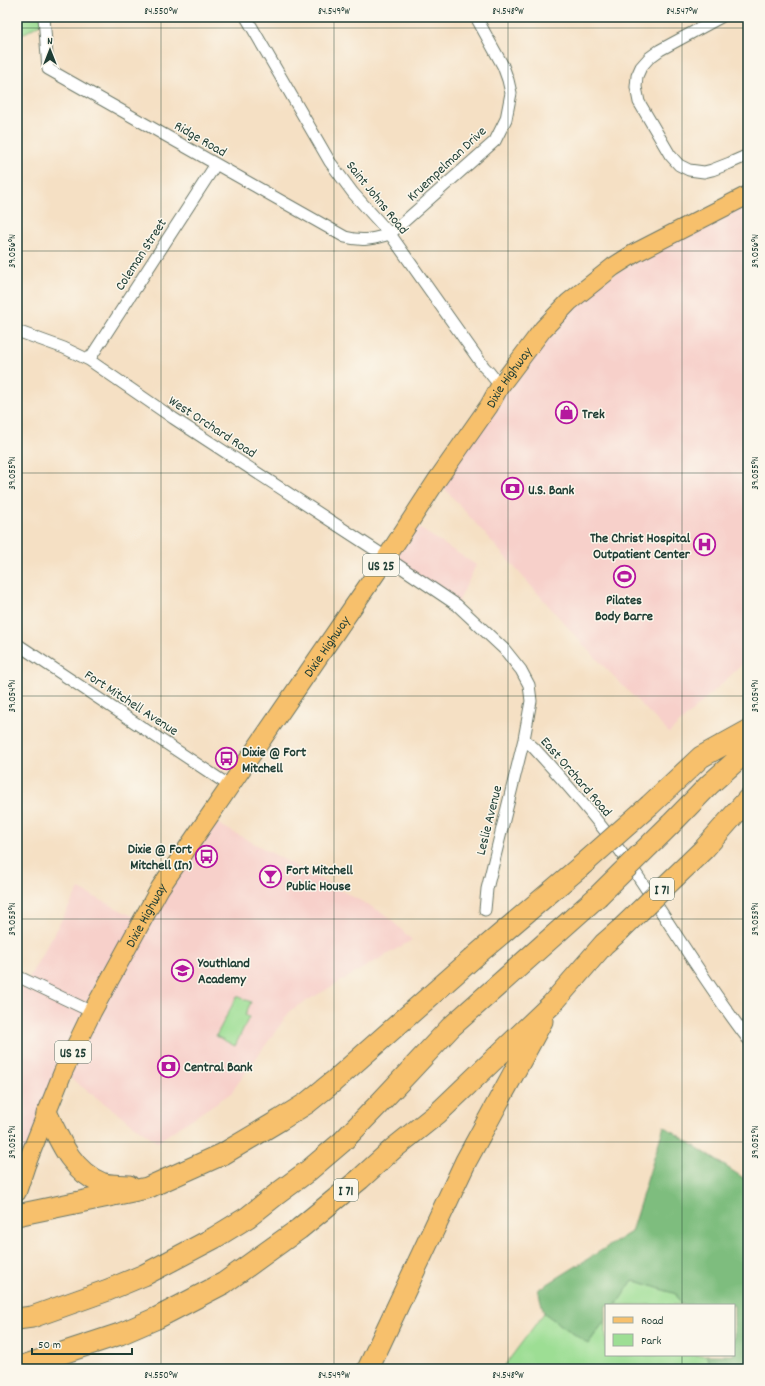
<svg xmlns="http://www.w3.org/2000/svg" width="765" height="1386" font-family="Dekko,sans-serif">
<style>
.built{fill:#f7d0ca}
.green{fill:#9dde94;stroke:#5e8e64}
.forest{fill:#7ebd7e;stroke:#4e7d59}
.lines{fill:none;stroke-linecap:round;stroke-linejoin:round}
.minor-casing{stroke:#6a7666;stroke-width:13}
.primary-casing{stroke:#6a7666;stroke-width:20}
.motorway-casing{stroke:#6a7666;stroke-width:23}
.minor{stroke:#fff;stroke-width:11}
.primary{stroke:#f7c06c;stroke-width:18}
.motorway{stroke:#f7c06c;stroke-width:21}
.motorway-bridge-casing{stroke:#6a7666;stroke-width:23;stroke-linecap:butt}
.motorway-bridge{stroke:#f7c06c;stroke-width:21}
.ticks{fill:none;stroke:#1f3d34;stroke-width:1;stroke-opacity:0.45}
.labels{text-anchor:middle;stroke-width:3;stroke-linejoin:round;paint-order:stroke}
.shield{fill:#fbf7ec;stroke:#61756b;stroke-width:1}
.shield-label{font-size:13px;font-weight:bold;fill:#1f3d34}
.street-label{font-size:14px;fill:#1f3d34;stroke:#fbf7ec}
.poi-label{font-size:14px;font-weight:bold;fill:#1f3d34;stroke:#fbf7ec;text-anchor:start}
.neatline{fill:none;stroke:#1f3d34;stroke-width:1.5}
.ticks-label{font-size:10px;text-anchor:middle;fill:#1f3d34}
</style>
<rect width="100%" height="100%" fill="#fbf7ec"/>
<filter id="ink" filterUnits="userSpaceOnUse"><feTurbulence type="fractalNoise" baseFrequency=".025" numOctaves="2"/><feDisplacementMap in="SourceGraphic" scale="8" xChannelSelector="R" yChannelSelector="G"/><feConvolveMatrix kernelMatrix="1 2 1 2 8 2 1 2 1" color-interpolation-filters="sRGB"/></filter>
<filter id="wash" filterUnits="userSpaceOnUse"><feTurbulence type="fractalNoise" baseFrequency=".012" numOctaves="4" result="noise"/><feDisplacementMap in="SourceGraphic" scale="16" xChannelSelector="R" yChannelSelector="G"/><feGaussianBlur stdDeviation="0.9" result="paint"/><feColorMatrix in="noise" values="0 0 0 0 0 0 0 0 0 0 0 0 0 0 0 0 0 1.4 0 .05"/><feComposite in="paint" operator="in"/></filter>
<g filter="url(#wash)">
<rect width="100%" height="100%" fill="#f5e0c4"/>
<!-- built -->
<path class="built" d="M748,195V659L669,733L587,649L437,480L569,302Z
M410,522L476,565L457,605L386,557Z
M207,818L385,914L412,940L291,1010L231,1093L157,1142L63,1073L17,1192V976L27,981L79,889L142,921Z"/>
<!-- green -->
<path class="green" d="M17,17H44L43,22L17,38Z
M237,996L251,1002L245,1015L249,1017L235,1046L216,1036Z
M633,1280L676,1294L681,1305H616Z
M544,1313L588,1344L606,1319V1355H706L710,1362L718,1369H502Z"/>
<!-- forest -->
<path class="forest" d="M664,1126L748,1181V1369H718L710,1362L706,1355H734V1305H681L676,1294L633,1280L616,1305H606V1319L588,1344L544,1313L538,1290L631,1232Z"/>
</g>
<g filter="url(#ink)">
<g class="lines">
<defs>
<path id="minor" d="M44,17L48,69L345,237C364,242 372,239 390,234L495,141L506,119L511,93L508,80L503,66L476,17
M246,17L330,162L353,193L390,234L484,367L489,372L500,386
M721,17L660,50L649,58L641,67L637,76L636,87L639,102L670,155L679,165L689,170L704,172L712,170L730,163L748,155
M17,331L64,348L89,360L173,418L386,557L457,605L505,650L521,670L529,685L531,701L524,739L487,889L485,910
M89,360L216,164
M17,644L230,786
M524,739L533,747C567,784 600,822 629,863C669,922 705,983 748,1039
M17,976L92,1012"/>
<g id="primary">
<path id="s1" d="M17,1192L26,1165L63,1072L92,1012L160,888L377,572L437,480L489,406L500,386L543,329L569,302L613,267L635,253L748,195"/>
</g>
<path id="motorway" d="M650,805L701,757L748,731
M671,824L709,785L748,750
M704,849L748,799
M47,1114C60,1141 71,1170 101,1183C109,1186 120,1185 129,1186
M17,1215L147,1188L223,1154L280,1120L307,1103L333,1082L481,951L580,867
M17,1319L32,1317L108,1290L144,1275L214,1238L248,1217L277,1194L308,1171L342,1142L376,1107L451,1027L597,897
M17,1366H23L120,1334L157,1318L224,1283L299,1229L360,1179L393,1149L438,1113L552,1004L604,944L620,930
M368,1369L466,1161L542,1021"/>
</defs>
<!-- minor casing -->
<use href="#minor" class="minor-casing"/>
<!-- primary casing -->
<use href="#primary" class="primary-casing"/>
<!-- motorway casing -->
<use href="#motorway" class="motorway-casing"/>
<!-- minor -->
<use href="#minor" class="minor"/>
<!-- primary -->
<use href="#primary" class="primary"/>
<!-- motorway -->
<use href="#motorway" class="motorway"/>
<defs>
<path id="motorway-bridge" d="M580,867L650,805
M597,897L671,824
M620,930L704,849"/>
</defs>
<!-- motorway-bridge casing -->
<use href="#motorway-bridge" class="motorway-bridge-casing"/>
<!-- motorway-bridge -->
<use href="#motorway-bridge" class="motorway-bridge"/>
</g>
</g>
<!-- ticks -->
<path class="ticks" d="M161,17V1369M334,17V1369M508,17V1369M682,17V1305M17,28H748M17,251H748M17,473H748M17,696H748M17,919H748M17,1142H748M682,1355V1369M17,1364H748"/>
<!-- icons -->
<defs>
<symbol id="shop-ring" viewBox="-11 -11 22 22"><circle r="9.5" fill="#fbf7ec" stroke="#b5179e" stroke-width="1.5"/><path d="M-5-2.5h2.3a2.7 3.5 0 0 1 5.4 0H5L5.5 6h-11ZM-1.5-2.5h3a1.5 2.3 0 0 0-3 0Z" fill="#b5179e"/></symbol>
<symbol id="bank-ring" viewBox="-11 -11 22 22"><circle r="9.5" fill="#fbf7ec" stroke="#b5179e" stroke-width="1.5"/><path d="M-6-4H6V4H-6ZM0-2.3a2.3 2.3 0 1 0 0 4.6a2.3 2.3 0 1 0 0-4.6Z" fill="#b5179e"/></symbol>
<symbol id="hospital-ring" viewBox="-11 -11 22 22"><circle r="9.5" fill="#fbf7ec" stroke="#b5179e" stroke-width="1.5"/><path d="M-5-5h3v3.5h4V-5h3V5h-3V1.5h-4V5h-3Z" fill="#b5179e"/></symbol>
<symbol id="stadium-ring" viewBox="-11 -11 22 22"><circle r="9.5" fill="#fbf7ec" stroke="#b5179e" stroke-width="1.5"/><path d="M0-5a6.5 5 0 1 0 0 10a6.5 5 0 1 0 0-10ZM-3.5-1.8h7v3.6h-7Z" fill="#b5179e"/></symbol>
<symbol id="bus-ring" viewBox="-11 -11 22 22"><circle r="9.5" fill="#fbf7ec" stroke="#b5179e" stroke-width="1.5"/><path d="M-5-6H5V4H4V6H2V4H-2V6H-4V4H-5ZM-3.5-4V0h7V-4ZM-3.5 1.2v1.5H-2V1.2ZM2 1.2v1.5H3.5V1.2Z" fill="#b5179e"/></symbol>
<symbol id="bar-ring" viewBox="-11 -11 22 22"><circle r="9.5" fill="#fbf7ec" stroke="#b5179e" stroke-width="1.5"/><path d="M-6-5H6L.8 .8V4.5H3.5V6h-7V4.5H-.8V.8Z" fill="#b5179e"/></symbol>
<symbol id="school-ring" viewBox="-11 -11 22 22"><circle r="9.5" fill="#fbf7ec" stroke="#b5179e" stroke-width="1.5"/><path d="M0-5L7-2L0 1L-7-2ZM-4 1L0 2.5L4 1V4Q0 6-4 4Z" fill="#b5179e"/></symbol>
</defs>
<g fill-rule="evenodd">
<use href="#shop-ring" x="554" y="400" width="25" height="25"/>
<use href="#bank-ring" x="500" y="476" width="25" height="25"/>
<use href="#hospital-ring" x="692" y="532" width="25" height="25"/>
<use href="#stadium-ring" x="612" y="564" width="25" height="25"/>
<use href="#bus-ring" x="214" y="746" width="25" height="25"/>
<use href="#bus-ring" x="194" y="844" width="25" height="25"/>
<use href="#bar-ring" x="258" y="864" width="25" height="25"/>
<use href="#school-ring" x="170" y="958" width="25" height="25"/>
<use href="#bank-ring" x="156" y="1054" width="25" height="25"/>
</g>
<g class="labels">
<!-- shield labels -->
<g class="shield">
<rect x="363" y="554" width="36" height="22" rx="3"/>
<rect x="650" y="878" width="24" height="22" rx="3"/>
<rect x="55" y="1041" width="36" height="22" rx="3"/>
<rect x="334" y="1179" width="24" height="22" rx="3"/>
</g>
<g class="shield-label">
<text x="381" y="570">US 25</text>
<text x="662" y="894">I 71</text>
<text x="73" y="1057">US 25</text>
<text x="346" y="1195">I 71</text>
</g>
<!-- street labels -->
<g class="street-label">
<text transform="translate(201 138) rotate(30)" y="5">Ridge Road</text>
<text transform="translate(446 163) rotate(-43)" y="5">Kruempelman Drive</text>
<text transform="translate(378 197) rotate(51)" y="5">Saint Johns Road</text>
<text transform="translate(140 254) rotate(-57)" y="5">Coleman Street</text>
<text dy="5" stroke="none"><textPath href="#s1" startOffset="955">Dixie Highway</textPath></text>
<text transform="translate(213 426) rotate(33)" y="5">West Orchard Road</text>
<text dy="5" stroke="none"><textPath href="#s1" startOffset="630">Dixie Highway</textPath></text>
<text transform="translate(132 702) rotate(33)" y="5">Fort Mitchell Avenue</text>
<text transform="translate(577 776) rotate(49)" y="5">East Orchard Road</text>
<text transform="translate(488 820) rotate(-76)" y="5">Leslie Avenue</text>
<text dy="5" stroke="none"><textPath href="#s1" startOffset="306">Dixie Highway</textPath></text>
</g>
<!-- poi labels -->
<g class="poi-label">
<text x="582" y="418">Trek</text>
<text x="528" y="494">U.S. Bank</text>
<text x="690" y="542" text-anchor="end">The Christ Hospital<tspan x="690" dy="16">Outpatient Center</tspan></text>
<text x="624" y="604" text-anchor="middle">Pilates<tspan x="624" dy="16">Body Barre</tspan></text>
<text x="242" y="756">Dixie @ Fort<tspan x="242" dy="16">Mitchell</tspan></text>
<text x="192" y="853" text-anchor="end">Dixie @ Fort<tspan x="192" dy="16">Mitchell (In)</tspan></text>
<text x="286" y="874">Fort Mitchell<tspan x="286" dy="16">Public House</tspan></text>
<text x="198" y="967">Youthland<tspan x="198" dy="16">Academy</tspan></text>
<text x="184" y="1071">Central Bank</text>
</g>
</g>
<!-- margin -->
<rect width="765" height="1386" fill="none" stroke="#fbf7ec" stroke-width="44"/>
<!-- legend -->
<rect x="605" y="1304" width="130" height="52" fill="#fbf7ec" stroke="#a3ada2"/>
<rect x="613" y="1317" width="20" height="6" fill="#f7c06c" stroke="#a3ada2"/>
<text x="641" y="1324" font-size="12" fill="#1f3d34">Road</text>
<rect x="613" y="1334" width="20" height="12" fill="#9dde94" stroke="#a3ada2"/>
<text x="641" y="1344" font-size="12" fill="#1f3d34">Park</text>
<!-- north arrow -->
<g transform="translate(50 50)" stroke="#fbf7ec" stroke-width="3" paint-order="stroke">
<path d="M0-3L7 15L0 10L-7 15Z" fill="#1f3d34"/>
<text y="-6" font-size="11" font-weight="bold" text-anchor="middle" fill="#1f3d34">N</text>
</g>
<!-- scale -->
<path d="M32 1348v6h100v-6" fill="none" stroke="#1f3d34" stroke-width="2"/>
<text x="38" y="1348" font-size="12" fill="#1f3d34" stroke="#fbf7ec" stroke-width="3" paint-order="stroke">50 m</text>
<rect x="22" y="22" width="721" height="1342" class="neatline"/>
<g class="ticks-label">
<text x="161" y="14">84.550°W</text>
<text x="334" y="14">84.549°W</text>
<text x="508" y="14">84.548°W</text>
<text x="682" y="14">84.547°W</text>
<text transform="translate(11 251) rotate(-90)" y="4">39.056°N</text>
<text transform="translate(754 251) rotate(-90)" y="4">39.056°N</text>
<text transform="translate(11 473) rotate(-90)" y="4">39.055°N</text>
<text transform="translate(754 473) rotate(-90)" y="4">39.055°N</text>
<text transform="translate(11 696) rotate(-90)" y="4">39.054°N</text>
<text transform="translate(754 696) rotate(-90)" y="4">39.054°N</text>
<text transform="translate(11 919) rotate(-90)" y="4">39.053°N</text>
<text transform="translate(754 919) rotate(-90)" y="4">39.053°N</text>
<text transform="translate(11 1142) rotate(-90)" y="4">39.052°N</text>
<text transform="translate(754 1142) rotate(-90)" y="4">39.052°N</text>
<text x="161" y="1378">84.550°W</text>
<text x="334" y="1378">84.549°W</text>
<text x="508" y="1378">84.548°W</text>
</g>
</svg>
